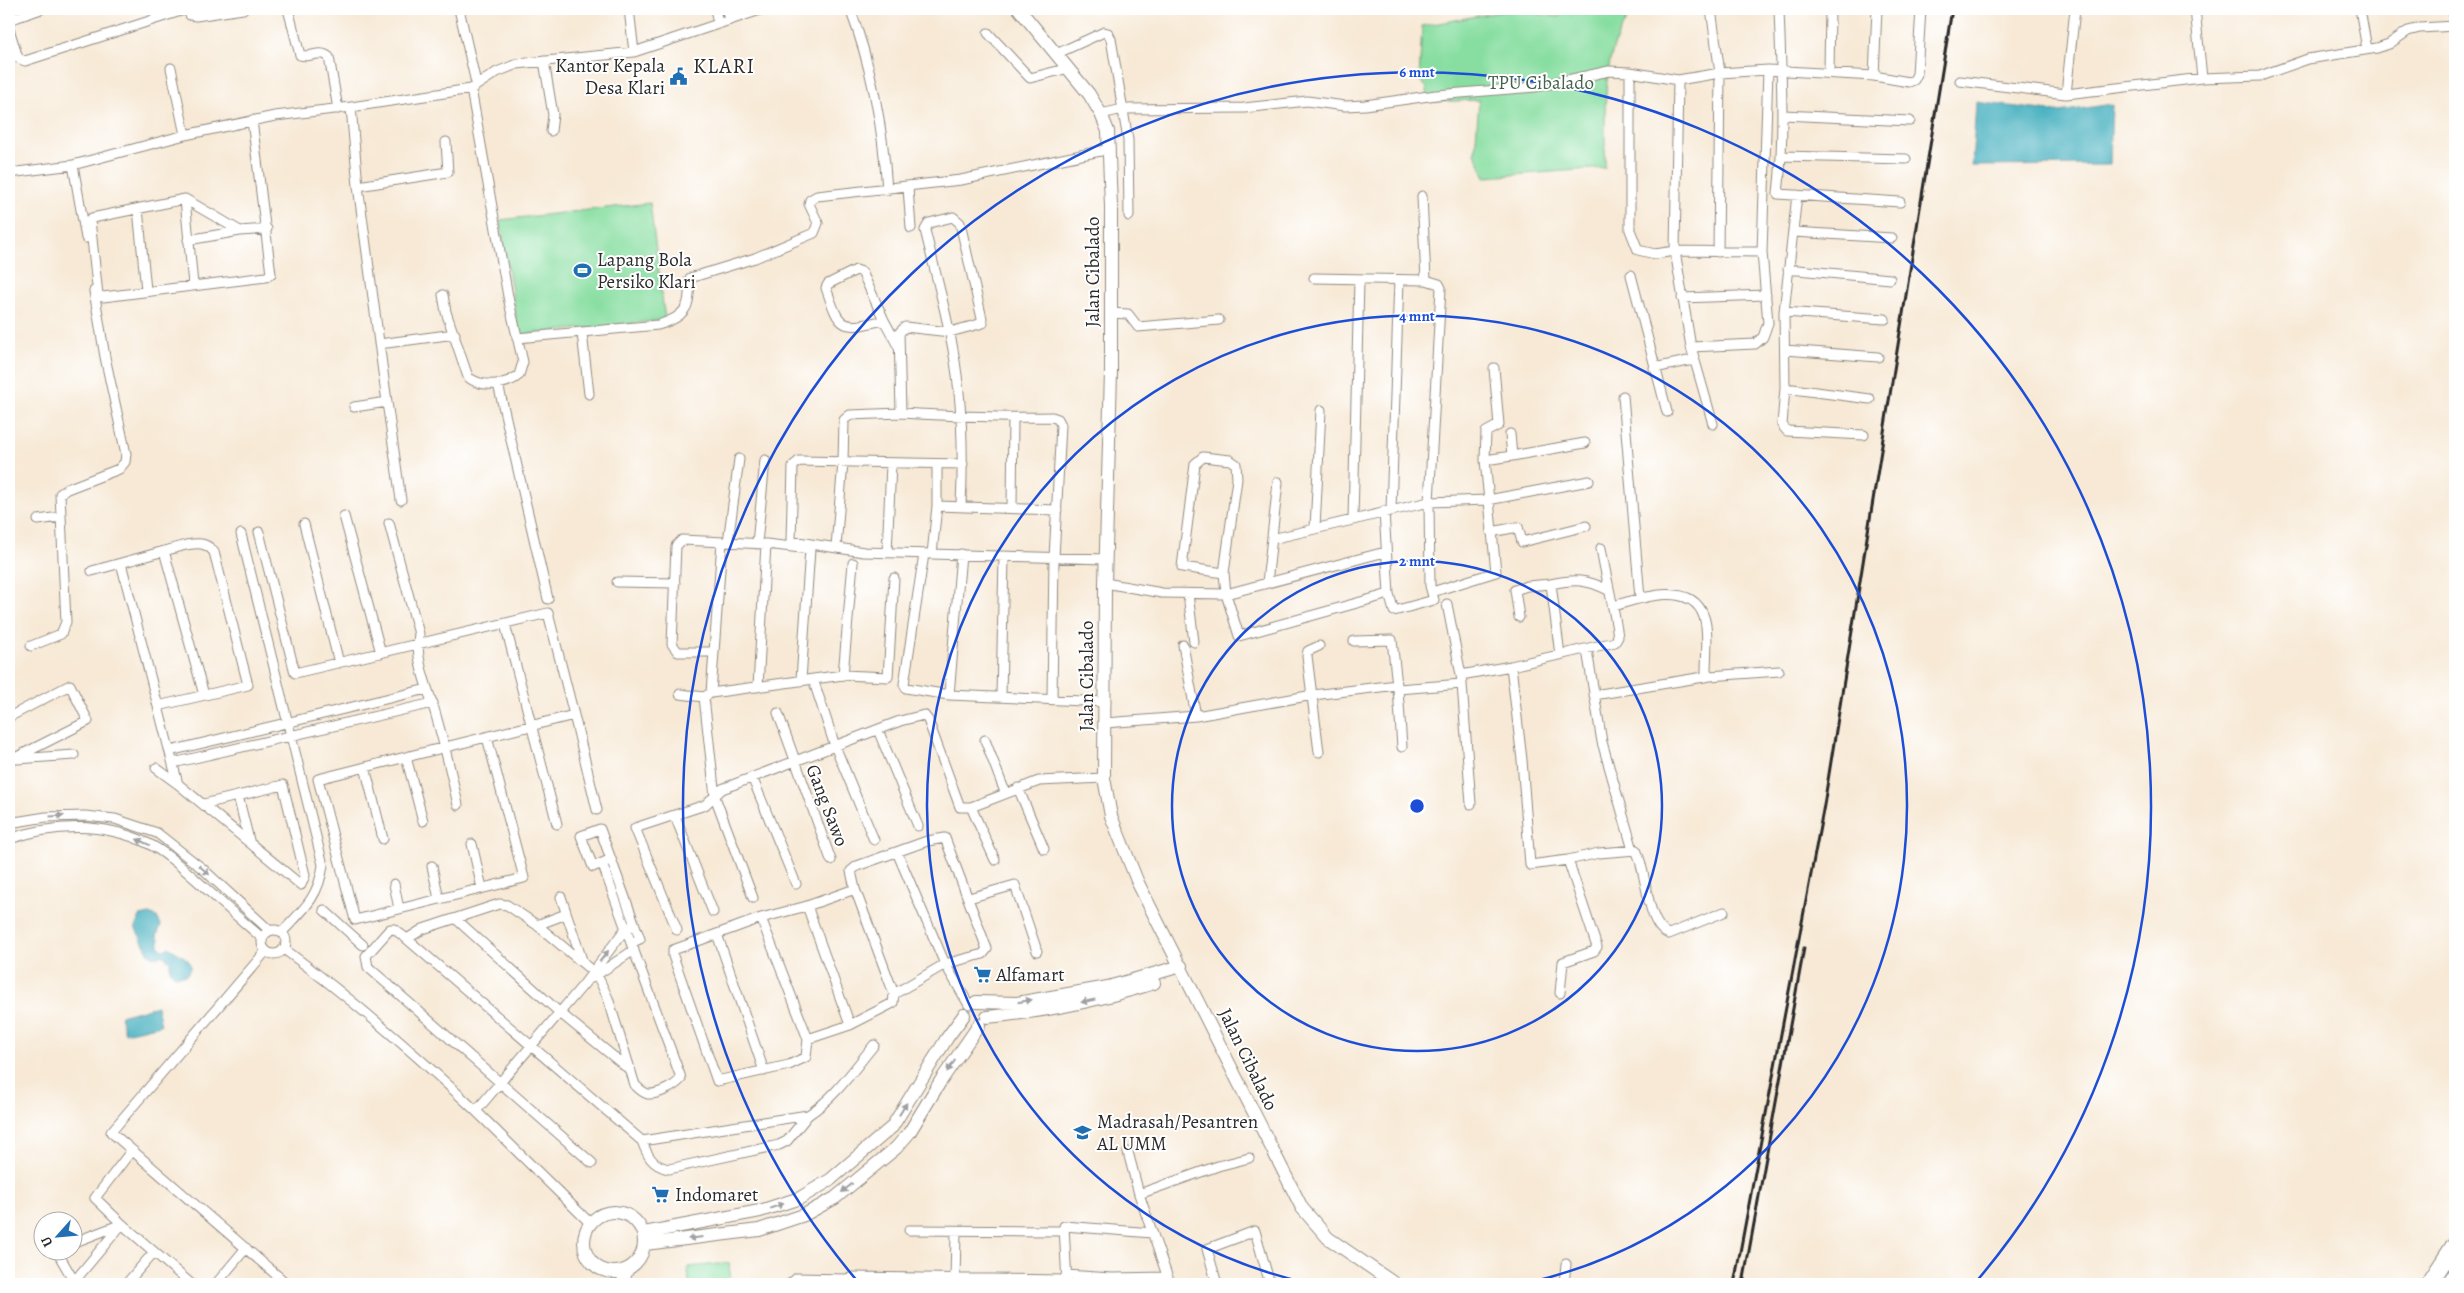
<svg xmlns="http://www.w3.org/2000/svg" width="2464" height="1293" font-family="Alegreya,serif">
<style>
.green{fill:#88dea1;stroke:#5a8466}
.water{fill:#3fadbd;stroke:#356c74}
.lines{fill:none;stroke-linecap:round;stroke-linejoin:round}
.stream{stroke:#3fadbd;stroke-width:3}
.street-casing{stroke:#918a80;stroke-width:11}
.secondary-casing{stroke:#918a80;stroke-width:14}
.highway-casing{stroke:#918a80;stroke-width:18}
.street{stroke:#fff;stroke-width:9}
.secondary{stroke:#fff;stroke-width:12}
.highway{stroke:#fff;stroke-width:16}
.rail{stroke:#2b2b2b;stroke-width:3}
.oneway{fill:#a0a0a0}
.ring{fill:none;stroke:#1d4ed8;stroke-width:2.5}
.labels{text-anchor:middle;stroke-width:4;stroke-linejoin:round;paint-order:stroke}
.poi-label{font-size:19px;fill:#2b2b2b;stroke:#fff;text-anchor:start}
.park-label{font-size:19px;fill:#47614e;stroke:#fff}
.street-label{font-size:19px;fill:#2b2b2b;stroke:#fff}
.quarter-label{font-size:21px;letter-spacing:1px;fill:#2b2b2b;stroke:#fff}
.centre{fill:#1d4ed8;stroke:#fff;stroke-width:2.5}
.ring-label{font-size:15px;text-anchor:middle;font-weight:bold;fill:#1d4ed8;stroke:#fff;stroke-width:4;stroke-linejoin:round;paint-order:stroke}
</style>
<rect width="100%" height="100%" fill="#fff"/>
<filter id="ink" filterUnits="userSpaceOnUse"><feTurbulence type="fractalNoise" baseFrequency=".02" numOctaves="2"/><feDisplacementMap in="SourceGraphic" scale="10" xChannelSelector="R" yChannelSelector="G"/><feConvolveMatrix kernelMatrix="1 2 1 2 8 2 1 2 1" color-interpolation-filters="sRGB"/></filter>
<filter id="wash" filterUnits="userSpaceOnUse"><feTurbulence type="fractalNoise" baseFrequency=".0096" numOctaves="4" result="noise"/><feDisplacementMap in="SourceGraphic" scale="20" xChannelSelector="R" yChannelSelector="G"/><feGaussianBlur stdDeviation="1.12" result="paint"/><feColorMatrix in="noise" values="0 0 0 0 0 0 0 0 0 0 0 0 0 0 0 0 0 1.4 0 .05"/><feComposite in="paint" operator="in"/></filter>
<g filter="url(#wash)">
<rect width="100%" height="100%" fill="#f7e9d5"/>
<!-- green -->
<path class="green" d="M1559,9H1638C1598,38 1606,123 1605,168L1485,177L1475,153L1479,100L1428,102L1427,88L1419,80L1422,26L1510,10L1559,17Z
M650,203L665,320L519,335L500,220Z
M729,1263L731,1284H689L688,1267Z"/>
<!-- water -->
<path class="water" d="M1976,102L2059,112L2112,104L2110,165L1972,166Z
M149,914L157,917L161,925L157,936L159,939V947L164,950L169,947C178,955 200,960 186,975L175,976L170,970V961L162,955L154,957L149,954L135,927L140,916Z
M157,1006L161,1025L125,1033L120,1016Z"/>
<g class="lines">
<!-- stream -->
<path class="stream" d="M1028,9L1031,13"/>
</g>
</g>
<g filter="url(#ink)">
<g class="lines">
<defs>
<path id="street" d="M187,9L190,15L196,16L243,9
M288,9L300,55C310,59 319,49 329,57L338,109
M459,9L476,83
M629,9L634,52
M715,9L718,23
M726,9L729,19
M850,9C872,67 883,127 887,190
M1711,9L1720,73L1718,252
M1779,9C1781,71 1785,132 1778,194L1900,202
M2195,9L2202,78
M2360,9L2367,49
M2453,9L2455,21
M9,20L41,9
M9,29L18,58L25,61L187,9
M988,33L1030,78L1069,68
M1056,54L1104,32L1108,33L1111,39L1128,140L1129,216
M544,61L553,115L551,131
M171,68L185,135
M1630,72V230L1638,250L1655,254L1675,251L1762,252
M1829,73L1830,9
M1874,76L1877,9
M1678,80L1675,251L1691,347L1755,344L1763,337L1768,323L1762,252L1768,70
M1960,81L2066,94L2202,78L2260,76L2308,59L2377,48L2389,44L2408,31L2420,28L2455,26
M2066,94L2075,9
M351,107L358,186L387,402L354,407
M1101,114L1123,109L1244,108L1307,101L1345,106L1365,105L1436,95L1535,87L1609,71L1630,72L1678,80L1720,73L1768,70L1874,76L1909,82L1914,80L1917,74L1921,9
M1783,115L1910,121
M252,120L271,274L266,277L103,297L98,295L90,220L92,218L185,199L240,231L267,229
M1782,156L1906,159
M73,165L86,238
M9,173L73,165L185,135L275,116L351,107L471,89L497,72L517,64L634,52L763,9
M358,186L448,172L446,142
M908,188L911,228
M1797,195L1784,312L1785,388L1782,425L1787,431L1864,435
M1422,196L1426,280
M185,199L193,285
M138,209L146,290
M1794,232L1892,238
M188,240L240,231
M1788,269L1890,279
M1631,275L1667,412
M1314,278L1426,280L1439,284L1441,288L1429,502L1488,500L1589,481
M443,295L446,312L468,377C481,388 506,386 519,375L523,362L509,302L471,89
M1682,298L1766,295
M1784,312L1885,319
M1111,313L1128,314L1138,327L1219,320
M884,320C840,331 840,328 826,288L828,284L856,270L862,272L884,320L899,348
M582,333L589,394
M517,338L658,325C675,320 689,313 689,294C690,288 689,283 690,278L755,258L814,233L818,223L809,204L810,200L817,196L961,180L1110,149
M379,344L455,334
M1691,347L1713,424
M1785,350L1878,357
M1654,368L1693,360
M498,384L548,599
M1785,388L1870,399
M1623,396L1640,598
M387,402L401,500
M1512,456L1585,443
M1485,460L1512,456L1510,434
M963,464L799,461L793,466L791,541L864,552L1106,559
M961,505C964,447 962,387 949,330C942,297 933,263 925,230L929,223L953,217L960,223L983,323L950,332L905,327L899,333L901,413C951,416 1002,418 1052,417L1058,419L1061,425L1054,558L1052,699
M937,506L1057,510
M1012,507L1013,418
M1391,510L1399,280
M344,516L381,653
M1353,519L1359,280
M38,520L60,517
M389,523L419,634C414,661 430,692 437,719C445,747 452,776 458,805
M304,524L339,663
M1315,528L1321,410
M259,532L295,673L548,613L574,715
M1491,532L1518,527L1522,542L1586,526
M241,534L323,865C319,897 303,910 282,932
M1272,539L1429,502L1430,586L1434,600L1394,611L1389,594L1384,511
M728,542L739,459
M757,544L765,460
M836,547L843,462L844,420L850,415L901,413
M164,551L204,695
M887,553L891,464
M924,554L904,684L906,688L949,695L1106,702
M932,554L937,506V465
M121,563L178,784L301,885L305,875L283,785L204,804
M92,571L186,545C198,543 206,542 214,552L248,685L158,706
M1224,573L1182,567L1195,464L1203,457L1230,460L1236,464L1237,479L1224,573L1226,594L1239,636L1389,594
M617,582L675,583
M1105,583L1162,593L1226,594L1385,552
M1267,583L1278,482
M1432,592L1496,572L1485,460L1486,432L1499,425L1494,368
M1188,594L1194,642
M1447,604L1461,675
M1614,606C1640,598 1692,580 1704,617C1709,630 1706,657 1706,672L1710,676
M1519,617L1515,590L1527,586L1551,584
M505,624L557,824
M1354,641L1392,640L1397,685
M1183,645L1196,716
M31,646L61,634L66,622L60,494L67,489L119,469L125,462L126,454L105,357L94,291
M1587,650L1602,742L1633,850
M714,652L722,542
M1560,655L1551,584C1575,579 1586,579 1608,590
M1511,666L1522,760L1530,865L1568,860L1597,947L1594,951L1563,962L1560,993
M843,675L888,677L894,578
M813,679L835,746L874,840
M1462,684L1471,804
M758,687L766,544
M1398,689L1402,747
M711,693L714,652H678L672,644L676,546L682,540L766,544L810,549L801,680
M680,694L704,697
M949,695L961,554
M1594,695L1710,676L1779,671
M1001,697L1004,556
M778,713L831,860
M9,717L70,685L88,721L9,761
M1105,723L1196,716L1313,695L1397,685L1398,689L1462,684L1461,675L1511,666L1615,642L1618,637C1614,607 1606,578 1601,548
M878,730L918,826
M487,737L524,878L355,920L318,779L574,715L597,810
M985,740L1005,792
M170,751L427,689
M1319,752L1307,656L1308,651L1319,646
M406,757L423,821
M17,759L74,755
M173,763L433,703
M365,767L383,839
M156,768L178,784
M752,777L796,884
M1018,788L1044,849
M238,796L249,840
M971,807L995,860
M675,816L713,912
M9,823L46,817L85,816L115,819L157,833L203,869L269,930
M9,839C54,824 103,822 147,843C164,851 179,865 193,877C216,898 239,918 262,938
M472,844L482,888
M897,852L945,964L969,1005
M1568,860L1599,853L1636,850C1647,870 1646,927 1669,934L1724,912
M602,863L631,943L640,939L600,829L581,836L593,867L611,859
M432,866L439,899
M394,884L399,909
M561,897L583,963
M753,898L715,797L704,697L711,693L843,675L853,563
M969,898L1015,885L1037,951
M807,906L850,1025
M324,910L363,945
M761,918L808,1039L806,1057L789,1065L717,1081L673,956V950L761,918L807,906L855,889
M456,919L559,1012L631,1071
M537,925L566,914
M262 942a12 12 0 1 1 24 0a12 12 0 1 1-24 0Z
M677,930L635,828L705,805L722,789L900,721L924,715L928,720L960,807H971L1039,781L1104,778
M717,934L764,1071
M407,939L394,929H390L366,956L368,967L592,1163
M631,943L680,1075L681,1079C675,1086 658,1095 648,1094C643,1093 639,1089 635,1085L608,998L597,975L537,925L507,905L499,904L423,929L407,939L642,1141L808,1115C836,1097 853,1070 874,1045
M284,949C352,999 415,1053 476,1111
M266,951L111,1132L287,1284
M592,978L634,950
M808,1039L850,1025L893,1003L894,994L855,889L851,871L857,866L927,841L945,838L987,949L983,954L945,964L894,994
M642,1141C647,1155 652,1166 669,1169L779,1145L787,1141L808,1115
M1128,1152L1139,1194
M590,1223L476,1111L584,984L626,928L635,925
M909,1230L1064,1231
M72,1243L122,1224L191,1284
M56,1250L74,1281
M1066,1275L1112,1278L1168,1277
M72,1284L122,1224L95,1198L132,1150
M126,1284L154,1252
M216,1284L246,1248
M790,1284L797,1278L846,1279
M841,1284L846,1279L853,1277L1067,1280
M955,1284L956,1231
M1067,1284L1064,1226L1152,1233
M1170,1284L1139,1194L1218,1166L1249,1158
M1217,1284L1207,1249L1255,1231L1270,1284
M1564,1284L1566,1264"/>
<path id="secondary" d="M1019,9L1089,94L1101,114L1108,131L1111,206V372L1105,583L1104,778L1111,816L1138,883L1302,1208L1328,1238L1395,1284
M976,1002L1017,1003L1108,987L1181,966
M987,1017C1044,1012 1100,1000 1154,983
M584 1242a30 30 0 1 1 60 0a30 30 0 1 1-60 0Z
M644,1233L760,1211L800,1198L830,1180L892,1127L947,1038L964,1015
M645,1244L759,1230L804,1215L835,1198L896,1148L909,1133L940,1082L979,1025
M622,1284L627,1270"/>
<path id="highway" d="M2429,1284L2455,1244
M2449,1284L2455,1276"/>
</defs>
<!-- street casing -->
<use href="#street" class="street-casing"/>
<!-- secondary casing -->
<use href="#secondary" class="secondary-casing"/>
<!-- highway casing -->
<use href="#highway" class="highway-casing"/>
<!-- street -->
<use href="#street" class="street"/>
<!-- secondary -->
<use href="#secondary" class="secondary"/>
<!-- highway -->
<use href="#highway" class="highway"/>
<!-- rail -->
<path class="rail" d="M1734,1284L1824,805L1952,9
M1743,1284L1804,948"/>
</g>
<!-- one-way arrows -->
<defs><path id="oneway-solid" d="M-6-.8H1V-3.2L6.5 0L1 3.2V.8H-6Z" transform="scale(1.25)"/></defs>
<g class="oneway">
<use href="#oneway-solid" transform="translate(57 816) rotate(-4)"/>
<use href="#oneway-solid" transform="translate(143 842) rotate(-156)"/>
<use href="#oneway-solid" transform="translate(204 870) rotate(41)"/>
<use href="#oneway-solid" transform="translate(604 956) rotate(-51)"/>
<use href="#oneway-solid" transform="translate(1025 1001) rotate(-10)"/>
<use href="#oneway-solid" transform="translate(1088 1001) rotate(169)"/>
<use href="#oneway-solid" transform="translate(951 1066) rotate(125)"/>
<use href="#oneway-solid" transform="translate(903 1109) rotate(-58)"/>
<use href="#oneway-solid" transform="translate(847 1188) rotate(141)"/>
<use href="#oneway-solid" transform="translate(777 1206) rotate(-19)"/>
<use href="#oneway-solid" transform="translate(695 1238) rotate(173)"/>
</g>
</g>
<!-- distance rings -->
<g class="ring">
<circle cx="1417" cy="806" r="245"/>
<path d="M1307 1283A490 490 0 1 1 1527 1283"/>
<path d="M859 1283A734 734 0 1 1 1975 1283"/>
</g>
<!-- icons -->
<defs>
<symbol id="civic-bare" viewBox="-9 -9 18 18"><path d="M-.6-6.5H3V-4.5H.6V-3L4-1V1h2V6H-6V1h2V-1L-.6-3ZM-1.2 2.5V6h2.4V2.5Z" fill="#1f6fb2" stroke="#fff" stroke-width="2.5" paint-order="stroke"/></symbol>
<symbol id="stadium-bare" viewBox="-9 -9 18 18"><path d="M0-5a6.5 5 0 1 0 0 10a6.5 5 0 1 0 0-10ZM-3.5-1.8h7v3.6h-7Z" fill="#1f6fb2" stroke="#fff" stroke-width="2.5" paint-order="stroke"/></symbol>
<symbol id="supermarket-bare" viewBox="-9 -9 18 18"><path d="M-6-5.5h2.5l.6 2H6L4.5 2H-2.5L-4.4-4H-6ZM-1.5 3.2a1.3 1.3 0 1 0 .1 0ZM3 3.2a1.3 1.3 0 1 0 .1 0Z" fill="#1f6fb2" stroke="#fff" stroke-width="2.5" paint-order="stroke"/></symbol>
<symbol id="school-bare" viewBox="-9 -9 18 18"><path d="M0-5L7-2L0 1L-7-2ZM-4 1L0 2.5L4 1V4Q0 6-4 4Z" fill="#1f6fb2" stroke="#fff" stroke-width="2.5" paint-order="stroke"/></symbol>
</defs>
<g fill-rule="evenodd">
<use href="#civic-bare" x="666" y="64" width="25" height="25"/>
<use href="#stadium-bare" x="570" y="258" width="25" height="25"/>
<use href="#supermarket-bare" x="970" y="962" width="25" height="25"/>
<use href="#school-bare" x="1070" y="1120" width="25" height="25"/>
<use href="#supermarket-bare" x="648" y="1182" width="25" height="25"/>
</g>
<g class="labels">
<!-- poi labels -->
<g class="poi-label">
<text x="665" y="72" text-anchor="end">Kantor Kepala<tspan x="665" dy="22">Desa Klari</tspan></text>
<text x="597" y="266">Lapang Bola<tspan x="597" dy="22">Persiko Klari</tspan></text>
<text x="996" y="981">Alfamart</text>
<text x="1097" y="1128">Madrasah/Pesantren<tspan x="1097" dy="22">AL UMM</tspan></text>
<text x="675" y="1201">Indomaret</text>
</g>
<!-- park labels -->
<g class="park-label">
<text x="1541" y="89">TPU Cibalado</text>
</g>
<!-- street labels -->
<g class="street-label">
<text transform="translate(1092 272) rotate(-90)" y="7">Jalan Cibalado</text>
<text transform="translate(1086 676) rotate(-90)" y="7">Jalan Cibalado</text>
<text transform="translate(828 805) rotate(69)" y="7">Gang Sawo</text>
<text transform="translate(1249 1059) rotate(64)" y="7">Jalan Cibalado</text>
</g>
<!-- quarter labels -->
<g class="quarter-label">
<text x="724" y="73">KLARI</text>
</g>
</g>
<circle cx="1417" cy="806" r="8" class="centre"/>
<g class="ring-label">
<text x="1417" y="77">6 mnt</text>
<text x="1417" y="321">4 mnt</text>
<text x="1417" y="566">2 mnt</text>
</g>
<!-- margin -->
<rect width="2464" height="1293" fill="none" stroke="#fff" stroke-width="30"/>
<!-- north arrow -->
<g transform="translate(58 1236) rotate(243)"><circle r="24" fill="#ffffff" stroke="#aaaaaa"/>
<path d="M0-4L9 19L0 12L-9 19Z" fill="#1f6fb2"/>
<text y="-8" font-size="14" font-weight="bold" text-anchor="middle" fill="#2b2b2b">U</text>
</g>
</svg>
